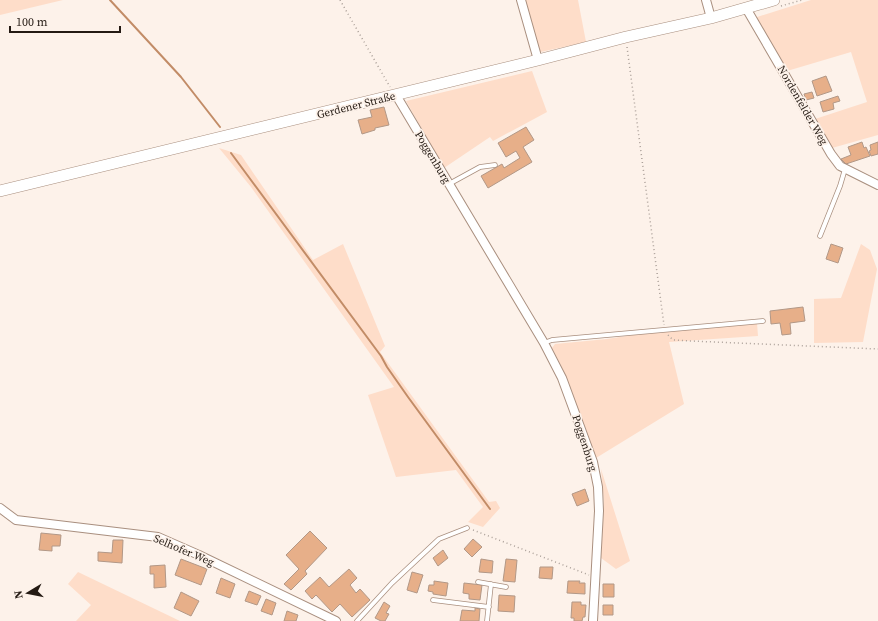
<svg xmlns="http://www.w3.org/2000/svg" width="878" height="621" font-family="'Source Serif 4',serif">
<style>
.green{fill:#feddc9}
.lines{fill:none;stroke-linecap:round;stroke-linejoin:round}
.stream{stroke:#c28c67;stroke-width:2}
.building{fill:#e7af89;stroke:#b29887}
.service-casing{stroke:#a98f7f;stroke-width:5.5}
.minor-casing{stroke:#a98f7f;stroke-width:10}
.secondary-casing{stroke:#a98f7f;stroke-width:12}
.path{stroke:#aba099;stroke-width:1.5;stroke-dasharray:1 3;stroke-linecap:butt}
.service{stroke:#fff;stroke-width:4}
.minor{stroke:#fff;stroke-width:8}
.secondary{stroke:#fff;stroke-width:11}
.labels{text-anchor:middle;stroke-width:3.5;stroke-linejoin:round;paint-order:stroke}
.street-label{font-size:11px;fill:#241a13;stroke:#fdf2ea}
</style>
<rect width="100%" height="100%" fill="#fdf2ea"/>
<!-- green -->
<path class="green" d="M0,0H63L0,15Z
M522,0H578L586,42L536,53Z
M811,0H878V135L832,148L815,119L867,102L851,52L787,71L754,18Z
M532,71L547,112L493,141L490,137L444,168L406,101Z
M219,148L241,155L313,260L343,244L385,346L380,352L489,502L496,501L500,508L483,527L468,522L483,507L456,470L396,477L368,395L394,387L251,187Z
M861,244L870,250L877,269L863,342L814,343V299L841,298Z
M757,323L758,336L669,342L684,404L596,458L566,376L552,348L555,344L607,339L665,330Z
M601,469L630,561L616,569L601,558L604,503Z
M78,572L180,621H76L91,605L68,584Z"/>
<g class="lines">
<!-- stream -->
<path class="stream" d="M110,0L181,77L220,127
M231,153L381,356L387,367L408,397L490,509"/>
</g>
<!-- building -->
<path class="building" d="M826,76L832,91L817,96L812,81Z
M812,92L814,98L806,100L804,94Z
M838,96L840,101L833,103L834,109L823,112L820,102Z
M384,107L389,125L375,128V130L362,134L358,120L372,117L370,110Z
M526,127L534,140L523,147L532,162L488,188L481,176L502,164L504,168L520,158L516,151L506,157L498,143Z
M862,142L864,148L866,147L870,156L846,164L841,159L851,155L848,147Z
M878,142V154L871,156L869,151L871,150L870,145Z
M831,244L843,248L838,263L826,259Z
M803,307L805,321L790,323L791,334L782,335L780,323L771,324L770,311Z
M585,489L589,501L577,506L572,494Z
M310,531L327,548L305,571L307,574L291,590L284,584L299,569L286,555Z
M41,533L61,535L60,546H52V551L39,550Z
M473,539L482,547L472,557L464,549Z
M113,540H123L122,563L98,561V552L112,553Z
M443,550L448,558L438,566L433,558Z
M181,559L207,569L201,585L175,575Z
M481,559L493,561L492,573L479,572Z
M506,559L517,560L515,582L503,581Z
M165,565L166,587L154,588V574H150V566Z
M540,567H553L552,579L539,578Z
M349,569L357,578L350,585L356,593L360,589L370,600L352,617L340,604L332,612L316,595L312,599L305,591L320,577L329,587Z
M412,572L423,575L417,593L407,590Z
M221,578L235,584L230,598L216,593Z
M434,581L448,583L446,596L433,594V592L428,591L429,585H434Z
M568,581H580L579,583H585V594L567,593Z
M464,583L482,585L480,600L469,599V594L463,593Z
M603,584H614V597H603Z
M249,591L261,596L257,605L245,601Z
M181,592L199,601L191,616L174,608Z
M499,595L515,596L514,612L498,611Z
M266,599L276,603L272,615L261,611Z
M384,602L390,606L386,613L389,614L385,621H381L375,618Z
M572,602H581V605H586L585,617H583L582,621H574V618H571Z
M603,605H613V615H603Z
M475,608L480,609L479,621H460L462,610L475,611Z
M287,611L298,615L296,621H284Z"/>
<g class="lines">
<defs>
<path id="service" d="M449,184L480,167L495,165
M820,236L840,186L845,169
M544,343L552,340L763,321
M478,582L506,587
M433,600L489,607
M357,621L392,583L439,539L467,528
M487,621L491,584"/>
<path id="minor" d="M521,0L538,60
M706,0L711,18
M746,8L831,154L840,166L878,185
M396,95L544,343L562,378L593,462L598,487L599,511L593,621
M0,508L16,520L158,537L199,555L336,621"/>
<path id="secondary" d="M0,191L538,60L626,37L711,18L774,0"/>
</defs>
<!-- service casing -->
<use href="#service" class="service-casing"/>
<!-- minor casing -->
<use href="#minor" class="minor-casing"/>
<!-- secondary casing -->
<use href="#secondary" class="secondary-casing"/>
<!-- path -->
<path class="path" d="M340,0L390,87
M781,6L802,0
M627,47L664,325
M668,335L673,340L691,341L878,349
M473,530L589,575"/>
<!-- service -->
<use href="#service" class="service"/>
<!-- minor -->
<use href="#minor" class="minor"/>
<!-- secondary -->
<use href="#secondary" class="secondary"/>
</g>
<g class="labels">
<!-- street labels -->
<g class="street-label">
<text transform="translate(356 105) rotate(-14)" y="4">Gerdener Straße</text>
<text transform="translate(803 105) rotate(60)" y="4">Nordenfelder Weg</text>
<text transform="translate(433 157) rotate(59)" y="4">Poggenburg</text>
<text transform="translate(585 443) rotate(72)" y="4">Poggenburg</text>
<text transform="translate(184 550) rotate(23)" y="4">Selhofer Weg</text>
</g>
</g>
<!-- north arrow -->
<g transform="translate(28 593) rotate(260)" stroke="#fdf2ea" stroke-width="3" paint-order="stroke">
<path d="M0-3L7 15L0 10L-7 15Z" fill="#241a13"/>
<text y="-6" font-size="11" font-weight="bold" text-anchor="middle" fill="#241a13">N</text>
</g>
<!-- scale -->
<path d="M10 26v6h110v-6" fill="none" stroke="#241a13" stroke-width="2"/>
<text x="16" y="26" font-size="12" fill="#241a13" stroke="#fdf2ea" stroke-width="3" paint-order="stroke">100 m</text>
</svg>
